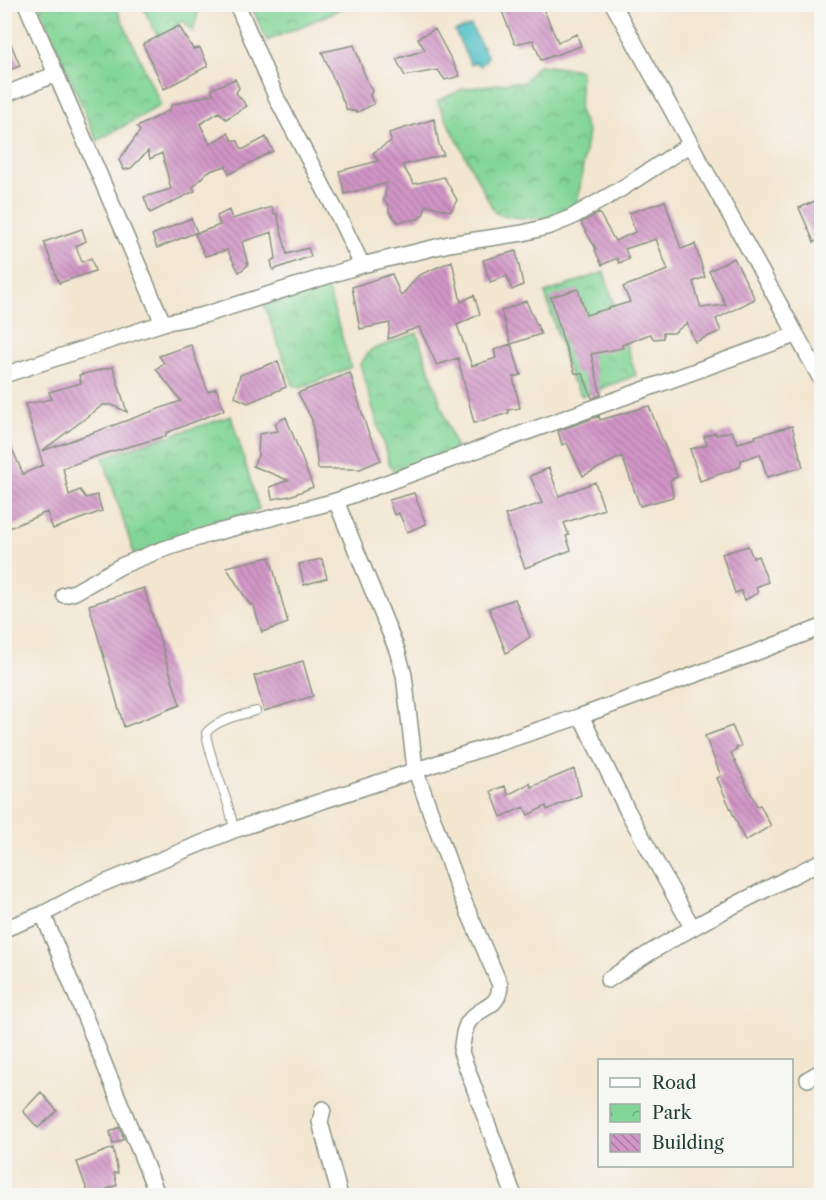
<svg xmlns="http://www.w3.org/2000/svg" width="826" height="1200" font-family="'Libre Caslon Text',serif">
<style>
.park{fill:url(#park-crowns);stroke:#508966;stroke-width:1.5}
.water{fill:#53c1c7;stroke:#397f7e;stroke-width:1.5}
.building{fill:url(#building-back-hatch)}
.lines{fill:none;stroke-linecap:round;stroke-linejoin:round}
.service-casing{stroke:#899282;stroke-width:10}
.minor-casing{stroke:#899282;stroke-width:18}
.service{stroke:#fff;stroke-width:8}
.minor{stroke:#fff;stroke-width:15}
</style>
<defs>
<pattern id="park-crowns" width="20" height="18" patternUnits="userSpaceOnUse" patternTransform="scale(1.5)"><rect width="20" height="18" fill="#82d597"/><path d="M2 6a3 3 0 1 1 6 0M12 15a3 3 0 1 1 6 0" fill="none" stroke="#6aae7c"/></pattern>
<pattern id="building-back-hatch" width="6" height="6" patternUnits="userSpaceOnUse" patternTransform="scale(1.5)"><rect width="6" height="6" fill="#d195c6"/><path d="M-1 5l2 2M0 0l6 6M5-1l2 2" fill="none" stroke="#a97ba2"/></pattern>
</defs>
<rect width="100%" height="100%" fill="#f6f6f2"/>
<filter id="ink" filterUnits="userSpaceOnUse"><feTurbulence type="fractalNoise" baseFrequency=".0167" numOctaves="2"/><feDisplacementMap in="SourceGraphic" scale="12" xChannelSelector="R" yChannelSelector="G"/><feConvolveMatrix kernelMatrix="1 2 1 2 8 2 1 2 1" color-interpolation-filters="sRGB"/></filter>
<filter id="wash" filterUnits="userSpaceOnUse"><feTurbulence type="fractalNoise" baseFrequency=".008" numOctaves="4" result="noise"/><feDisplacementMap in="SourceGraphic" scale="24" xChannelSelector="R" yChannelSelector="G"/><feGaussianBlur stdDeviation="1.35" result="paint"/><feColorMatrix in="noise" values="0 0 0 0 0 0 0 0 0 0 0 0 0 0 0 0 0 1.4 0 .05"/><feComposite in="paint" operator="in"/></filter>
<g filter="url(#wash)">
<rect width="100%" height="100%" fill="#f3e6d1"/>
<!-- park -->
<path class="park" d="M46,5H115L161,105L97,141L40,7Z
M142,5H200L193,32L183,20L160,41Z
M251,5H350L267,41Z
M538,65L581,70L579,111L588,132L578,200L562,221L512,217L495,213L437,101L463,89L512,82L523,83Z
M604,272L636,375L582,396L571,379L545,293Z
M325,286L329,294L351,367L301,388L293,385L264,304Z
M417,333L456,449L394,473L389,463L360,364L371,350Z
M231,416L259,509L135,557L103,457Z"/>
<!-- water -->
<path class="water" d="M471,26L488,57L481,66L475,62L471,65L455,31Z"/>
<g id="blocks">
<!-- building -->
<path class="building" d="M499,4H541L558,42L577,34L581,46L541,60L533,40L515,44Z
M179,26L193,49L200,48L208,66L164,89L143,44Z
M4,27L20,66L4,72Z
M435,29L460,76L445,80L438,70L405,76L396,59L425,50L418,38Z
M354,45L367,81L372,91L370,96L374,104L358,112L347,110L322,52Z
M235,79L239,88L236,93L247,106L226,119L219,112L200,124L210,144L228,133L232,140L238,141L242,150L266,137L273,151L229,174L226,166L207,172L193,187L195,191L150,213L144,197L171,189L162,153L150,159L148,151L131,168L124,170L119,160L140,131L137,127L170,110L171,105L213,94L212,89Z
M434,119L439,145L444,155L402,165L414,184L444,177L457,200L451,211L426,205L424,213L418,219L398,222L389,212V205L384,201L387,183L345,194L339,171L378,161L373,153L391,141L389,133Z
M822,198V239L814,242L799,208Z
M665,201L681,249L695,244L705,277L693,282L701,308L726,305L709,271L734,258L755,299L716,319L721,331L695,342L687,323L674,333H663V338L654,339L650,334L622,345L623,348L591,354L601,395L592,398L583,374L575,373L563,340L551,297L578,289L586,315L630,302L623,287L668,270L656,239L625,249L629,259L619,263L617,258L602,265L595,250L596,249L581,223L599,213L615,241L635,232L629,213Z
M272,207L274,214H277L287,254L308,248L311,256L273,270L271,261L276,258L272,232L242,242L248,265L239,272L227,250L205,256L195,234L220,225L217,216L229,210L232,219Z
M191,218L197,232L157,248L152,235Z
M82,229L86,241L76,246L82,262L91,258L95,271L59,283L44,242Z
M516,251L523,285L512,290L507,276L490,282L483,260Z
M452,261L461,302L474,295L480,314L457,325L472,366L496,358L494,350L511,344L521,375L513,377L520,408L508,410L509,413L474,423L458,358L437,365L419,327L388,339L390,323L360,329L352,287L392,274L401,296L419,275Z
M526,301L541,334L511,344L501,311Z
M191,345L208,392L216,388L224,410L166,433V436L103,454L63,468L69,495L80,490L86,498L97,495L102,511L53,529L47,512L4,530V430L23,474L43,465L25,404L52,399L49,392L81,383L79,375L113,367L127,412L112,405H103L42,451L181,401L156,369L164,363L159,356Z
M278,361L286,387L248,403L235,397L240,375Z
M350,373L367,429L381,460L360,469H318L312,420L298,393Z
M649,406L677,477L670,480L673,497L640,506L622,456L583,476L567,443L562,445L558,431L599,416L600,420Z
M286,417L313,487L290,496L272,499L270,487L288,480L253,466L258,455L259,434L278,431L275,423Z
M792,426L803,467L767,477L760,454L741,460L740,467L700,481L690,449L707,445L704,437L715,432L716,435L731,431L738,443L756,438L755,436Z
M549,468L559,496L595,482L604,509L564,523L569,535L566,536L571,550L525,568L505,515L542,503L530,476Z
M414,493L426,524L407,532L399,513L394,515L389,500Z
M748,546L753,558L758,556L768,582L756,587L758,593L745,600L741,591L735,593L722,554Z
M270,557L288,623L262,632L253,604L250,605L226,567Z
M322,559L327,578L304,585L299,564Z
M144,588L180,705L124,727L89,605Z
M515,599L530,637L506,653L489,608Z
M303,661L313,696L264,711L254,676Z
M732,726L741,746L736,748L737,750L731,753L757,806L760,805L771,826L745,841L717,778L721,776L705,736Z
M574,769L581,795L547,810L546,806L528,815L524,807L501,817L491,791L505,786L508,795L530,783L531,787Z
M41,1092L57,1111L38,1128L23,1111Z
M119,1127L124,1139L113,1144L110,1132Z
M113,1148L118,1173H114L117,1185L107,1189L109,1196H89L77,1162Z"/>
</g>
</g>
<g filter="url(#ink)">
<use href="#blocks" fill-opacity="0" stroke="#899282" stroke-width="1.5"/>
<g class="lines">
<defs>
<path id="service" d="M234,830C229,796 211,766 206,733C216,720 241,715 256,711"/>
<path id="minor" d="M26,4L163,323L204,315L362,265L449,244L523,233L550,226L570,218L621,189L689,145
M237,4L277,99L339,217L362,265
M613,4L822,381
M4,95L56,74
M4,375L163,323
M336,501L795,335
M64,595L75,592L121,566L158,551L210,534L336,501L397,650L404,675L415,769L458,888L500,985C499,1009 482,1005 470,1020C463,1028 463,1042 461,1052L514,1196
M581,716L627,810L692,927
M43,914L158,1196
M4,929L43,914L92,888L234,830L581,716L760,651L822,627
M608,980C675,933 749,898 822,861
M808,1079L822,1071
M323,1109L320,1122L340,1196"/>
</defs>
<!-- service casing -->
<use href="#service" class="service-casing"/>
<!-- minor casing -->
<use href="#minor" class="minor-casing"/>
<!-- service -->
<use href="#service" class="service"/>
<!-- minor -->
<use href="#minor" class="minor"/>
</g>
</g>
<!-- margin -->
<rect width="826" height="1200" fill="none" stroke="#f6f6f2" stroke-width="24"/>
<!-- legend -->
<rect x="598" y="1059" width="195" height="108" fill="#f6f6f2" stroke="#a0aca6" stroke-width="1.5"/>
<rect x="610" y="1078" width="30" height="9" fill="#ffffff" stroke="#a0aca6" stroke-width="1.5"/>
<text x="652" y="1089" font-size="18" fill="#1f3d34">Road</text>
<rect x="610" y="1104" width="30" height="18" fill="url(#park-crowns)" stroke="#a0aca6" stroke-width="1.5"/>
<text x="652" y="1119" font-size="18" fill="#1f3d34">Park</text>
<rect x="610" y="1134" width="30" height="18" fill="url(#building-back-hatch)" stroke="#a0aca6" stroke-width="1.5"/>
<text x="652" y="1149" font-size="18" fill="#1f3d34">Building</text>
</svg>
